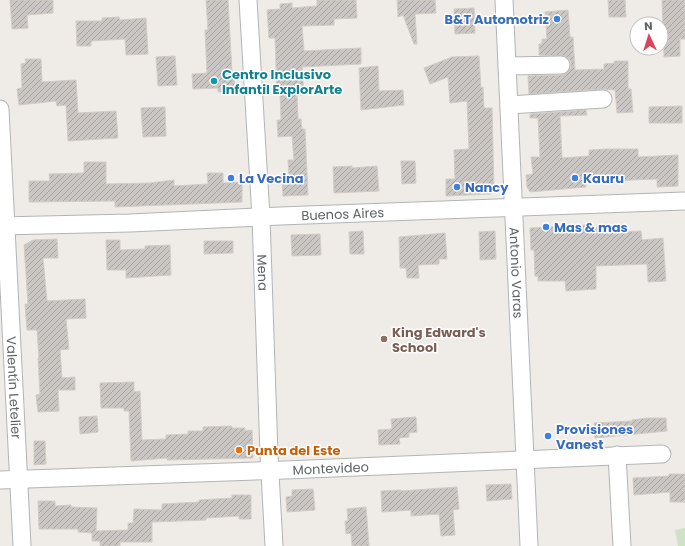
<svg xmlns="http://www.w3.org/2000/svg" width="685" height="546" font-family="Poppins,sans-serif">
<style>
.grass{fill:#cce3c6}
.building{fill:url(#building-hatch);stroke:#d3ccc6}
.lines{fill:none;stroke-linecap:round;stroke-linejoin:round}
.minor-casing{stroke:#b2b5b7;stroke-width:19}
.minor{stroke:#fff;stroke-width:17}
.shop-dot{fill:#3f7fe0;stroke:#fff;stroke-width:1.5}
.culture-dot{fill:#0f9aa8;stroke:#fff;stroke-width:1.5}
.education-dot{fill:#8d6e63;stroke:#fff;stroke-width:1.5}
.food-dot{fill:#e8710a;stroke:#fff;stroke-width:1.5}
.labels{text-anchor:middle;stroke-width:3;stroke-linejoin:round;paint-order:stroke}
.shop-label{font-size:13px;font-weight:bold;fill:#366cbe;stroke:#fff;text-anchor:start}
.culture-label{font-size:13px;font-weight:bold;fill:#0d838f;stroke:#fff;text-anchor:start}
.street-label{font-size:13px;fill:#5e6365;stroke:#fff}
.education-label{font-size:13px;font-weight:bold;fill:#785e54;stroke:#fff;text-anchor:start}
.food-label{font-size:13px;font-weight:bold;fill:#c56008;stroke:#fff;text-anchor:start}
</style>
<defs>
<pattern id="building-hatch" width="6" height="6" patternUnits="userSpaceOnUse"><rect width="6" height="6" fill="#cac6c3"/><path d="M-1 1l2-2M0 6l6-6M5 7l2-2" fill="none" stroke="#a7a4a2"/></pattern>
</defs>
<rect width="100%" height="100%" fill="#efebe7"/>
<!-- grass -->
<path class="grass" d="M685,528V546H678L675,530Z"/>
<!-- building -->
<path class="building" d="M10,0H53V13L27,15L28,28L12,29Z
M206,0H228L232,72H234L235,91L218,92V88L193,89L192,74L207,73L205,30H208Z
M317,0H356L357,18L334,19V25L302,26L304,51L361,48V64L302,67L304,95H297L298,119H301L302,129H305L308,195L283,196L282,181H285V176H289L288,160H294L292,136L278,137L277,120H281L280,93L277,94L275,38H269L267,10L280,9V4L292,3V8L317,6Z
M397,0H435L436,13L415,14L417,44H414L403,15L398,17Z
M608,0H625L626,17H609Z
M662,0H684L685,1V39H680V56L664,57Z
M474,8L475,33L455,34L454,9Z
M568,10L570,37H573L575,70L604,69V64L615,63L614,61H628V89H631L633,112L617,113L615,90L602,89L529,94L528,76L561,75L566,73L570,69L571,64L570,60L565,56L539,55V44H542V39H547L545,12Z
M119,17L120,20L146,18L148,54L126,55L125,39L91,41V46H77L76,21H102V18Z
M175,56L177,85L158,86L156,57Z
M479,56L481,88L483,87L484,108H492L494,191L491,194L446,196V179H455L454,150L469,149L467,101L450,103L448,77L430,84L424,68L452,57Z
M25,59H41L42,82L76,80L78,113L116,111L118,138L68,141L66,105L57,106L56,101L19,105L17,89L22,88L21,64L26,63Z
M378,66L379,91L403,90L404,105L361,110L359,68Z
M682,106V123H649V107Z
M165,107L166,136L143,137L141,108Z
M586,110L587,115L560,116L562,158L589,156V150L607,149H638V157L678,155V186L657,187V179L608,181L586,182V187L530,192L527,187L526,175L533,174L531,157H540L538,118H530V114Z
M401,161H415L416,183L402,184Z
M84,162H106V184L150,183L174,180V186L208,184L207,173H223V183L242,182V202L115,207V201L29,202V181H50L49,174L84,173Z
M352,166V168L377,166L379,191L334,193L333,167Z
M586,225V228L619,225L620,232L641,231L642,240L663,238L666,281L648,282L647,264L596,266V289L566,291L565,281H538V276H535L534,250H531L530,228Z
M363,231L364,254H350L349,232Z
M495,231L496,259L480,260L479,232Z
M445,233L447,259H439V264L418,265L419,278H407L406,268H400L399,237Z
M320,234L321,255L292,256L291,235Z
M57,239L58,258H43L47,301L85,299L86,318L66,319L69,349L60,350L62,378L75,377V390H58L59,411L38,412L36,395L40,394L38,358H39L37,330H27L25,304H28L24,245L33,240Z
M106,240H120V250L145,249V246L170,245L171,275L126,278V270H107Z
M204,241H233V253L204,254Z
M134,382V392L140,391L142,440L166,439V435L188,434V431H203V427L232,426V428H245V431L252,430L253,458L167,460V458L131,461L129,411H124V408H101L100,383Z
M97,416L98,432L80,434L79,417Z
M416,417L417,432L409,433V437L399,438L400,444L379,445L378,430L392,429L391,419Z
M646,418H666L667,431L595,438L594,423L632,421V420Z
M34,441H45L46,464L34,465Z
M669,474H685V502H670V492L634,495L633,478L669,476Z
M511,484L512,499L487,501L486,485Z
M457,487L459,509L453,510L455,535L441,536L439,514L411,516V510L382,512L381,491L401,490V491Z
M313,489L315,510L287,512L286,497L292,496V490Z
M232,495H251V519H239V516L206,518V520L152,522V542H120V546H100V541H92V533L78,532V529H39L38,501H55V506L71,505V507L97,508L96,531L128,530V523H133L134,509L162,510V504L199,502V500L232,498Z
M366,507L369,546H352L351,533L346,534L345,521H348L347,509Z"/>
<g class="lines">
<defs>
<g id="minor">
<path id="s1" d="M248,0L261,217L269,455L274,546"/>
<path id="s2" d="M504,0L529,546"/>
<path d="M507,66L561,65"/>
<path d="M509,105L603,99"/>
<path id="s3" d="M0,109L22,546"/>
<path id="s4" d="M0,226L130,223L280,216L685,201"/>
<path d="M617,455L622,546"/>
<path id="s5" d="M0,480L286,470L662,454"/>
</g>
</defs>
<!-- minor casing -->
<use href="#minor" class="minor-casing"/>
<!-- minor -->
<use href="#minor" class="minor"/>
</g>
<!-- markers -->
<g class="shop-dot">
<circle cx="557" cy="19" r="4"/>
<circle cx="231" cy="178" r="4"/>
<circle cx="575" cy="178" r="4"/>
<circle cx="457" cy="187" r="4"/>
<circle cx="546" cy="227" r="4"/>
<circle cx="548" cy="436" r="4"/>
</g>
<circle class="culture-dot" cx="214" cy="81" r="4"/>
<circle class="education-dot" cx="384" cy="339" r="4"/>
<circle class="food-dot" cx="239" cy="450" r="4"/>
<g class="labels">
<!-- shop labels -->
<g class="shop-label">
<text x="549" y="24" text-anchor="end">B&amp;T Automotriz</text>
<text x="239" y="183">La Vecina</text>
<text x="583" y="183">Kauru</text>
<text x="465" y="192">Nancy</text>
<text x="554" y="232">Mas &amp; mas</text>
<text x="556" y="434">Provisiones<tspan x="556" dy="15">Vanest</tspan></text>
</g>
<!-- culture labels -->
<g class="culture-label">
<text x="222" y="79">Centro Inclusivo<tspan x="222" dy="15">Infantil ExplorArte</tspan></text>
</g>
<!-- street labels -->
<g class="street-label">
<text dy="5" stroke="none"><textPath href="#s4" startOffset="343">Buenos Aires</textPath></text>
<text dy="5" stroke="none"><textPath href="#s1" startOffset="273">Mena</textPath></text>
<text dy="5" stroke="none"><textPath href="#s2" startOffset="273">Antonio Varas</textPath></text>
<text dy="5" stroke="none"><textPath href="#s3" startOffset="279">Valentín Letelier</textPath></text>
<text dy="5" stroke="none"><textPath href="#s5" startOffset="331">Montevideo</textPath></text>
</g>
<!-- education labels -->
<g class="education-label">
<text x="392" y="337">King Edward's<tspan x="392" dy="15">School</tspan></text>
</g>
<!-- food labels -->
<g class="food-label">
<text x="247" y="455">Punta del Este</text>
</g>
</g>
<!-- north arrow -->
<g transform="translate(649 36) rotate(356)"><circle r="19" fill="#ffffff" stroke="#bfc1c1"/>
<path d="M0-3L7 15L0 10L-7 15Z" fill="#d84459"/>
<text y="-6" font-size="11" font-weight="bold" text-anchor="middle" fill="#5e6365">N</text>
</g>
</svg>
